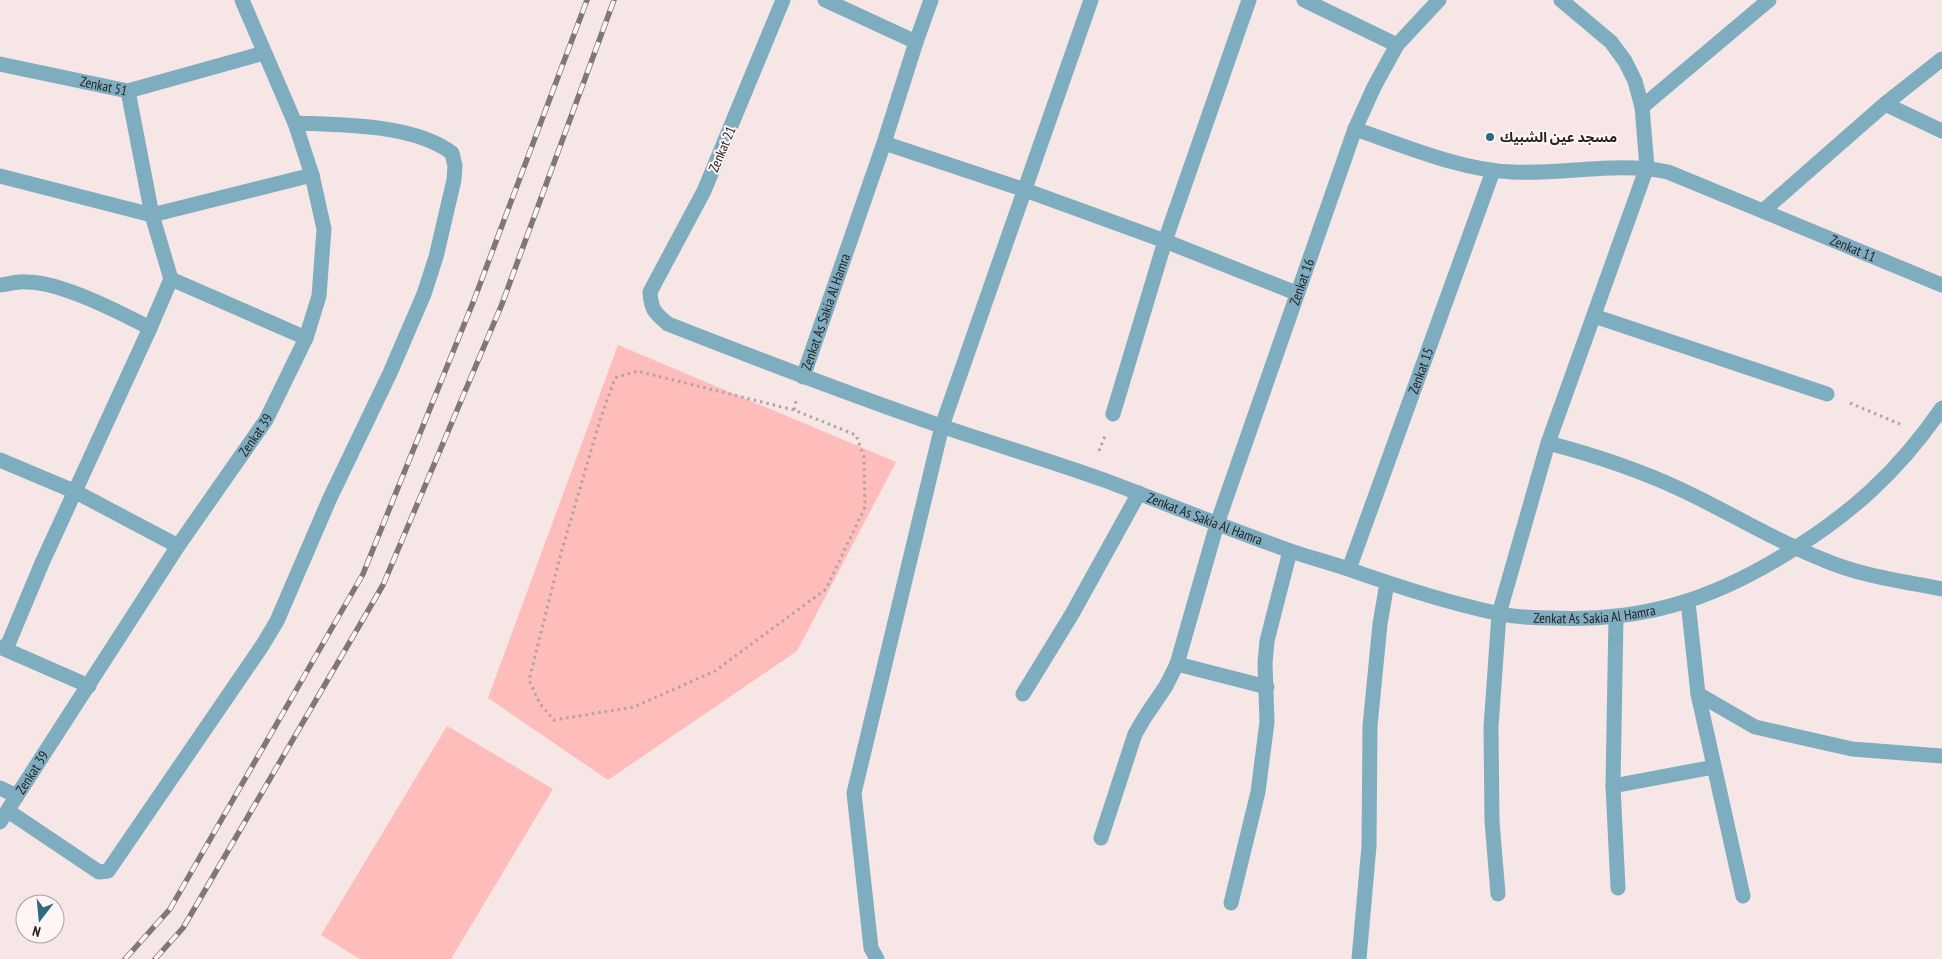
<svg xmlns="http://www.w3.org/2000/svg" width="1942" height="959" font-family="'PT Sans Narrow','Noto Sans Arabic',sans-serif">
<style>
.green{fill:#febcba}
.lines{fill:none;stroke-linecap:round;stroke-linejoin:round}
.path{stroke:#b1a4a4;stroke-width:3;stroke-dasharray:2.5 4;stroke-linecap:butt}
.street{stroke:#7fadc0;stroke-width:15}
.rail-casing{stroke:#817776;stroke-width:5.5}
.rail{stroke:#fff5f5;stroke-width:4;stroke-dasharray:11;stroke-linecap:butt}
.poi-dot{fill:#2d6b81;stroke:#fff5f5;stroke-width:2}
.labels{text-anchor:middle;stroke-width:4;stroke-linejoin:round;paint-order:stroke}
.street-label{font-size:14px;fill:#272121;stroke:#fff5f5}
.poi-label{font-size:14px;font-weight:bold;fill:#272121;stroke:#fff5f5;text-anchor:start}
</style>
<rect width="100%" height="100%" fill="#f6e6e5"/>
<!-- green -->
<path class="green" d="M618,345L896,462L797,651L608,780L488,698Z
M447,726L553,789L451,959H360L321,935Z"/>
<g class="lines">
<!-- path -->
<path class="path" d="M1850,403L1900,424
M794,410L637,371L615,378L600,420L561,553L529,680L540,704L554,720L634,707L715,671L826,589L865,507L864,457L856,435L794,410L796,401
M1099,451L1105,436"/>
<!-- street -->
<g class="street">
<path id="s1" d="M783,0L704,191L650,292C651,310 655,313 668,324C760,360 851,395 944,427C997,445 1051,461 1104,480C1165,503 1226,528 1288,550C1307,557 1328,562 1348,569C1396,586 1445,602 1496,613C1514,617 1533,618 1551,618C1640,622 1709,601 1784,555C1850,515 1898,472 1942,408"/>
<path d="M825,0L916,42"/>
<path d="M1304,0L1397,45"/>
<path id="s2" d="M0,64L128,91L264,53"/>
<path d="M1885,104L1942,131"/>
<path d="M1642,107L1769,0"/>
<path id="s3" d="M1355,129C1405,146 1460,170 1512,172C1565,175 1616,161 1668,172L1942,285"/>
<path d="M884,143L1025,190L1165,241L1296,293"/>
<path d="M0,176L152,215L312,175"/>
<path d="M1763,211L1885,104L1942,59"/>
<path d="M171,279L306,338"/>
<path d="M0,285C9,284 18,281 27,282C61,282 119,312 150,328"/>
<path d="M1594,316L1827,394"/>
<path id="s4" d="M803,377L884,143L916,42L931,0"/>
<path d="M1113,414L1165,241L1249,0"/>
<path d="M1548,443C1594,455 1640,470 1684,491C1731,513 1775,541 1824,560C1861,576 1902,581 1942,589"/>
<path d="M0,460L76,492L178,546"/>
<path id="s5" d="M1349,569L1493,171"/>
<path d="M1688,602L1698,694L1755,727L1852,749L1942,756"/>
<path d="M1616,617L1613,786L1618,888"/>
<path d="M0,647L89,686"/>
<path d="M6,649L42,563L150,328L171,279L152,215L128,91"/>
<path id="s6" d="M1267,687L1177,664L1217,524L1355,129L1374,87L1397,45L1439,0"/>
<path d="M1023,694L1072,614L1139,493"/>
<path d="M1698,694L1743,896"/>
<path d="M1613,786L1714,767"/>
<path d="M0,788L17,796"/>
<path d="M8,811L99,872L108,871L262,646L277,621L330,498L390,373L424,294L436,257L454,180L455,166L452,153C413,124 343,125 295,123"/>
<path id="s7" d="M0,822L178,546L266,420L306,338L319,296L324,229L312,175L295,123L242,0"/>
<path d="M1101,838L1135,734L1145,717L1166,686L1177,664"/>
<path d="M1498,894L1492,821L1491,727L1499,614L1548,443L1647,167L1642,107L1635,81L1625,61L1611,42L1561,0"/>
<path d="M1231,903L1258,792L1267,722L1265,663L1267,641L1290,551"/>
<path d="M877,959L871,948L854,793L942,426L1091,0"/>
<path d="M1359,959L1369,846L1370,726L1380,624L1387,583"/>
</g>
<defs>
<path id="rail" d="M125,959L170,909L363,574L474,300L587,0
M155,959L183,928L383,585L502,304L614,0"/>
</defs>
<!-- rail casing -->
<use href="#rail" class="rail-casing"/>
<!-- rail -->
<use href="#rail" class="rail"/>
</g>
<!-- markers -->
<circle class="poi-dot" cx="1490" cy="137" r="5"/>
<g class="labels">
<!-- street labels -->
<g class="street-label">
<text dy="5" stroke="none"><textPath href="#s2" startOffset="106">Zenkat 51</textPath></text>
<text transform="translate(722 149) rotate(-67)" y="5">Zenkat 21</text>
<text dy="5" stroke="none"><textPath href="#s3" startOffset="520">Zenkat 11</textPath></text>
<text dy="5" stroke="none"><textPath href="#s6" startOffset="495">Zenkat 16</textPath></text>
<text dy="5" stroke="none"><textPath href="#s4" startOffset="69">Zenkat As Sakia Al Hamra</textPath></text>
<text dy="5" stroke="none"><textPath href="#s5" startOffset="211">Zenkat 15</textPath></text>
<text dy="5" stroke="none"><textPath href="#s7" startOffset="464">Zenkat 39</textPath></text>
<text dy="5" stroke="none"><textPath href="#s1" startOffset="931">Zenkat As Sakia Al Hamra</textPath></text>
<text dy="5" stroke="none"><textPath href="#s1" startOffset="1336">Zenkat As Sakia Al Hamra</textPath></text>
<text dy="5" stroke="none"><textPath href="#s7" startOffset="59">Zenkat 39</textPath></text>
</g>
<!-- poi labels -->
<g class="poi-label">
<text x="1500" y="142">مسجد عين الشبيك</text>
</g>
</g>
<!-- north arrow -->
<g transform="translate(40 919) rotate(196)"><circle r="24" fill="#fff5f5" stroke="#a9a0a0"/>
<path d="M0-4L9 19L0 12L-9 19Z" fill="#2d6b81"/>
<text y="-8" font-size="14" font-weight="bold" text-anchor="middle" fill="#272121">N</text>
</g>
</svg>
